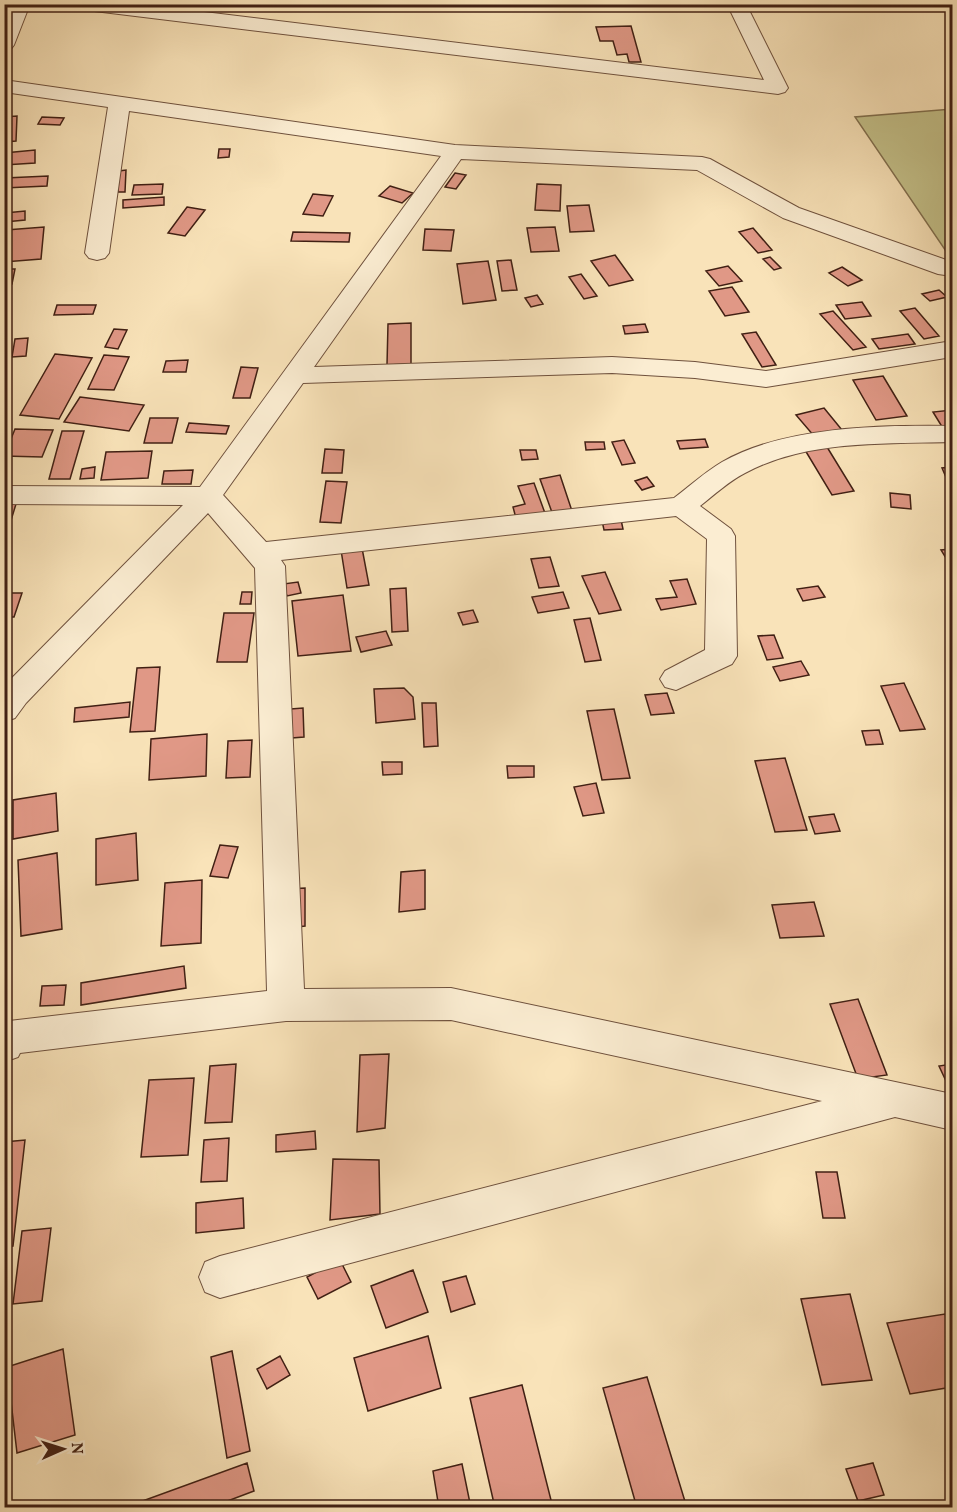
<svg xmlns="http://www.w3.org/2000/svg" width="957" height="1512" font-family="Vollkorn,serif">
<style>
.green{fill:#c4c18a;stroke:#82704f;stroke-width:1.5}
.building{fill:#e09886;stroke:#412014;stroke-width:1.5}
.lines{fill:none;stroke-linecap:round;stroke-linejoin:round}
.minor-casing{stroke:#6f513d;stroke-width:2}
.minor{fill:#fbedd2;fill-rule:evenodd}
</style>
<rect width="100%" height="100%" fill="#f9e3b9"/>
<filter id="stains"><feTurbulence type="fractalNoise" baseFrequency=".00333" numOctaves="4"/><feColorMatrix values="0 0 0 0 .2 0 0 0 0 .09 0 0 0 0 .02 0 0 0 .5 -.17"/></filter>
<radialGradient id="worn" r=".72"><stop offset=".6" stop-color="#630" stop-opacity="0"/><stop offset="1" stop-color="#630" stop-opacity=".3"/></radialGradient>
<!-- green -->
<path class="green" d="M952,109V260L855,117Z"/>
<!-- building -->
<path class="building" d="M631,26L641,62H629L627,54L617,55L613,41H600L596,27Z
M17,116L16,141L4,142V117Z
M42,117L64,118L60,125L38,124Z
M219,149H230L229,157L218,158Z
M35,150V163L4,165V153Z
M126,170L125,192H118L119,171Z
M455,173L466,175L456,189L445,187Z
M48,176L47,186L4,188L5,178Z
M163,184L162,194L132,195L134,185Z
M537,184L561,185L560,211L535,210Z
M390,186L413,193L402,203L379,196Z
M313,194L333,196L323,216L303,214Z
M164,197V205L123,208V200Z
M589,205L594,231L570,232L567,206Z
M187,207L205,210L185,236L168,233Z
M25,211V220L5,222V213Z
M44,227L41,259L4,262L6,230Z
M555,227L559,251L531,252L527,228Z
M753,228L772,250L758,253L739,232Z
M425,229L454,230L451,251L423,250Z
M293,232L350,233L349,242L291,241Z
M615,255L633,280L609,286L591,261Z
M770,257L781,268L774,270L763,259Z
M511,260L517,290L502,291L497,261Z
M488,261L496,300L463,304L457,264Z
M728,266L742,281L719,286L706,271Z
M842,267L862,280L848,286L829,273Z
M4,269H15L12,284H4Z
M581,274L597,296L584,299L569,277Z
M732,287L749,312L725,316L709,291Z
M939,290L947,297L930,301L922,294Z
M537,295L543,304L531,307L525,298Z
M862,302L871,316L845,319L836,305Z
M57,305H96L93,314L54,315Z
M915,308L939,336L924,339L900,311Z
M833,311L866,347L853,350L820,314Z
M411,323V364L387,365L388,324Z
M645,324L648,332L625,334L623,326Z
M114,329L127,330L118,349L105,347Z
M756,332L776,365L762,367L742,334Z
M908,334L915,344L879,349L872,339Z
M28,338L26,356L12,357L15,339Z
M55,354L92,358L59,419L20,415Z
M104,355L129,357L114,390L88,389Z
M188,360L186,372H163L166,361Z
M241,367L258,368L250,398H233Z
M883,376L907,416L876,420L853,380Z
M80,397L144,405L129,431L64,422Z
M824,408L842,430L814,436L796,415Z
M952,410V429L944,430L933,412Z
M150,418H178L172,443H144Z
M189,423L229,426L226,434L186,432Z
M15,429L53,430L42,457L4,456Z
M62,431H84L70,479H49Z
M705,439L708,447L680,449L677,441Z
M624,440L635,463L622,465L612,442Z
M585,442H604L605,449L586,450Z
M827,447L854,491L832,495L805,450Z
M325,449L344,450L342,473H322Z
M520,450H536L538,459L522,460Z
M152,451L148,478L101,480L106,452Z
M95,467L94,478L80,479L82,469Z
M952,467V489H951L942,468Z
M193,470L191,484H162L164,471Z
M560,475L573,514L554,518L540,479Z
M647,477L654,486L642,490L635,481Z
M326,481L347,482L341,523L320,522Z
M534,483L546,516L517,522L513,507L525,504L518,486Z
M890,493L910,495L911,509L891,507Z
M4,504H16L8,530H4Z
M620,515L623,529L604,530L601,516Z
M362,548L369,585L347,588L341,550Z
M952,549V563H949L941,550Z
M550,557L559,586L539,588L531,559Z
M605,572L621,610L599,614L582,576Z
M687,579L696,604L661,610L656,599L677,597L670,581Z
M298,582L301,593L287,596L283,584Z
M818,586L825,597L803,601L797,589Z
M406,588L408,631L392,632L390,589Z
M242,592H252L251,604H240Z
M563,592L569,608L538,613L532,597Z
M4,593H22L14,617H4Z
M343,595L351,651L298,656L292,601Z
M473,610L478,622L463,625L458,613Z
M224,613H254L247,662H217Z
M590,618L601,660L585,662L574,620Z
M386,631L392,645L361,652L356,637Z
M774,635L783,658L767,660L758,636Z
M801,661L809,675L780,681L773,667Z
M160,667L155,731L130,732L137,668Z
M904,683L925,729L900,731L881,686Z
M404,688L413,697L415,719L376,723L374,689Z
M667,693L674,713L651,715L645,695Z
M130,702L129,717L74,722L75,708Z
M422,703H436L438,746L424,747Z
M303,708L304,737L279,739L278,710Z
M614,709L630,778L602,780L587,711Z
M879,730L883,744L866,745L862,731Z
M207,734L206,776L149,780L151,739Z
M252,740L250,777L226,778L228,741Z
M785,758L807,830L775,832L755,761Z
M382,762H402V774L383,775Z
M507,766H534V777L508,778Z
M596,783L604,813L583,816L574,787Z
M56,793L58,831L13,839V800Z
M834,814L840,831L815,834L809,817Z
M136,833L138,880L96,885V839Z
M220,845L238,847L228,878L210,876Z
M57,853L62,929L21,936L18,860Z
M425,870V909L399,912L401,872Z
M202,880L201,943L161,946L165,883Z
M305,888V926L288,928L287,889Z
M814,902L824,936L780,938L772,905Z
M184,966L186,988L81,1005V983Z
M66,985L64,1005L40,1006L42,986Z
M858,999L887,1075L858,1079L830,1004Z
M389,1054L385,1128L357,1132L360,1055Z
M236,1064L232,1122L205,1123L210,1066Z
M952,1064V1080L946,1081L939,1066Z
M194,1078L188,1155L141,1157L149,1080Z
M315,1131L316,1149L276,1152V1135Z
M229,1138L227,1181L201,1182L204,1140Z
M25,1140L13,1246L4,1247V1142Z
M333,1159L379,1160L380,1214L330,1220Z
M816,1172H837L845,1218H823Z
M243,1198L244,1228L196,1233V1203Z
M51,1228L42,1301L13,1304L22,1231Z
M340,1260L351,1282L318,1299L307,1277Z
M413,1270L428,1312L386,1328L371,1286Z
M466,1276L475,1304L451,1312L443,1282Z
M850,1294L872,1380L822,1385L801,1299Z
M945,1314L952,1335V1387L910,1394L887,1323Z
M428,1336L441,1388L368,1411L354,1358Z
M63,1349L75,1435L17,1453L7,1367Z
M232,1351L250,1451L227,1458L211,1357Z
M280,1356L290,1375L267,1389L257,1369Z
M647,1377L687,1508H637L603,1388Z
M522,1385L553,1508H495L470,1398Z
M247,1463L254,1491L209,1508H138L137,1503Z
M873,1463L884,1495L858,1501L846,1469Z
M462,1464L471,1508H439L433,1471Z"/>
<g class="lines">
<defs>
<path id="minor" d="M11,4H30L14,45L11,49L4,51V20Z
M77,4H138L764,80L727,4H746L788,88L785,92L778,94L86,10L79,8Z
M4,80L455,145L702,157L710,159L799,208L952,262V276L938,274L783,218L697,170L461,159L314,367L612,357L695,362L766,371L952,341V357L766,387L695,378L612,373L303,383L223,495L266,542L674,498C690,486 705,472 722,462C785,426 882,425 952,426V442C884,444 806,440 745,473C729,481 714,495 700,506L731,529L735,536L737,656L732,664L676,690L665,687L660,679L665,671L705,650L707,539L676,516L281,560L285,566L304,989L451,988L952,1094V1130L895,1117L220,1298L205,1292L199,1277L205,1262L220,1256L822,1101L451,1020L286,1021L20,1053L18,1057L4,1062V1023L9,1021L267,991L255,568L208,513L26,703L15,718L4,722V686L183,505L4,504V486L200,487L441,156L129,111L109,253L105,258L97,260L89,258L85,253L108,107L4,92Z"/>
</defs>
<!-- minor casing -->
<use href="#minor" class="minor-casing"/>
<!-- minor -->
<use href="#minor" class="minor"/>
</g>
<!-- margin -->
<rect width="957" height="1512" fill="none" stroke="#f9e3b9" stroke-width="24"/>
<rect x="6" y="6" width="945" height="1500" fill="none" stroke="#412014" stroke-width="3"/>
<rect x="12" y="12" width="933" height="1488" fill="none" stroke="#412014" stroke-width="1.5"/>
<!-- north arrow -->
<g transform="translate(63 1449) rotate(87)" stroke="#fbedd2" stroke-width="4.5" paint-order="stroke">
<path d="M0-4.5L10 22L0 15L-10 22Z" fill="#412014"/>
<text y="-9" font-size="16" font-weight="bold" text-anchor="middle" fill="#412014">N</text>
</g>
<rect width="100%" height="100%" filter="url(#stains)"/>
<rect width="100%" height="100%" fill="url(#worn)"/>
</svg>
